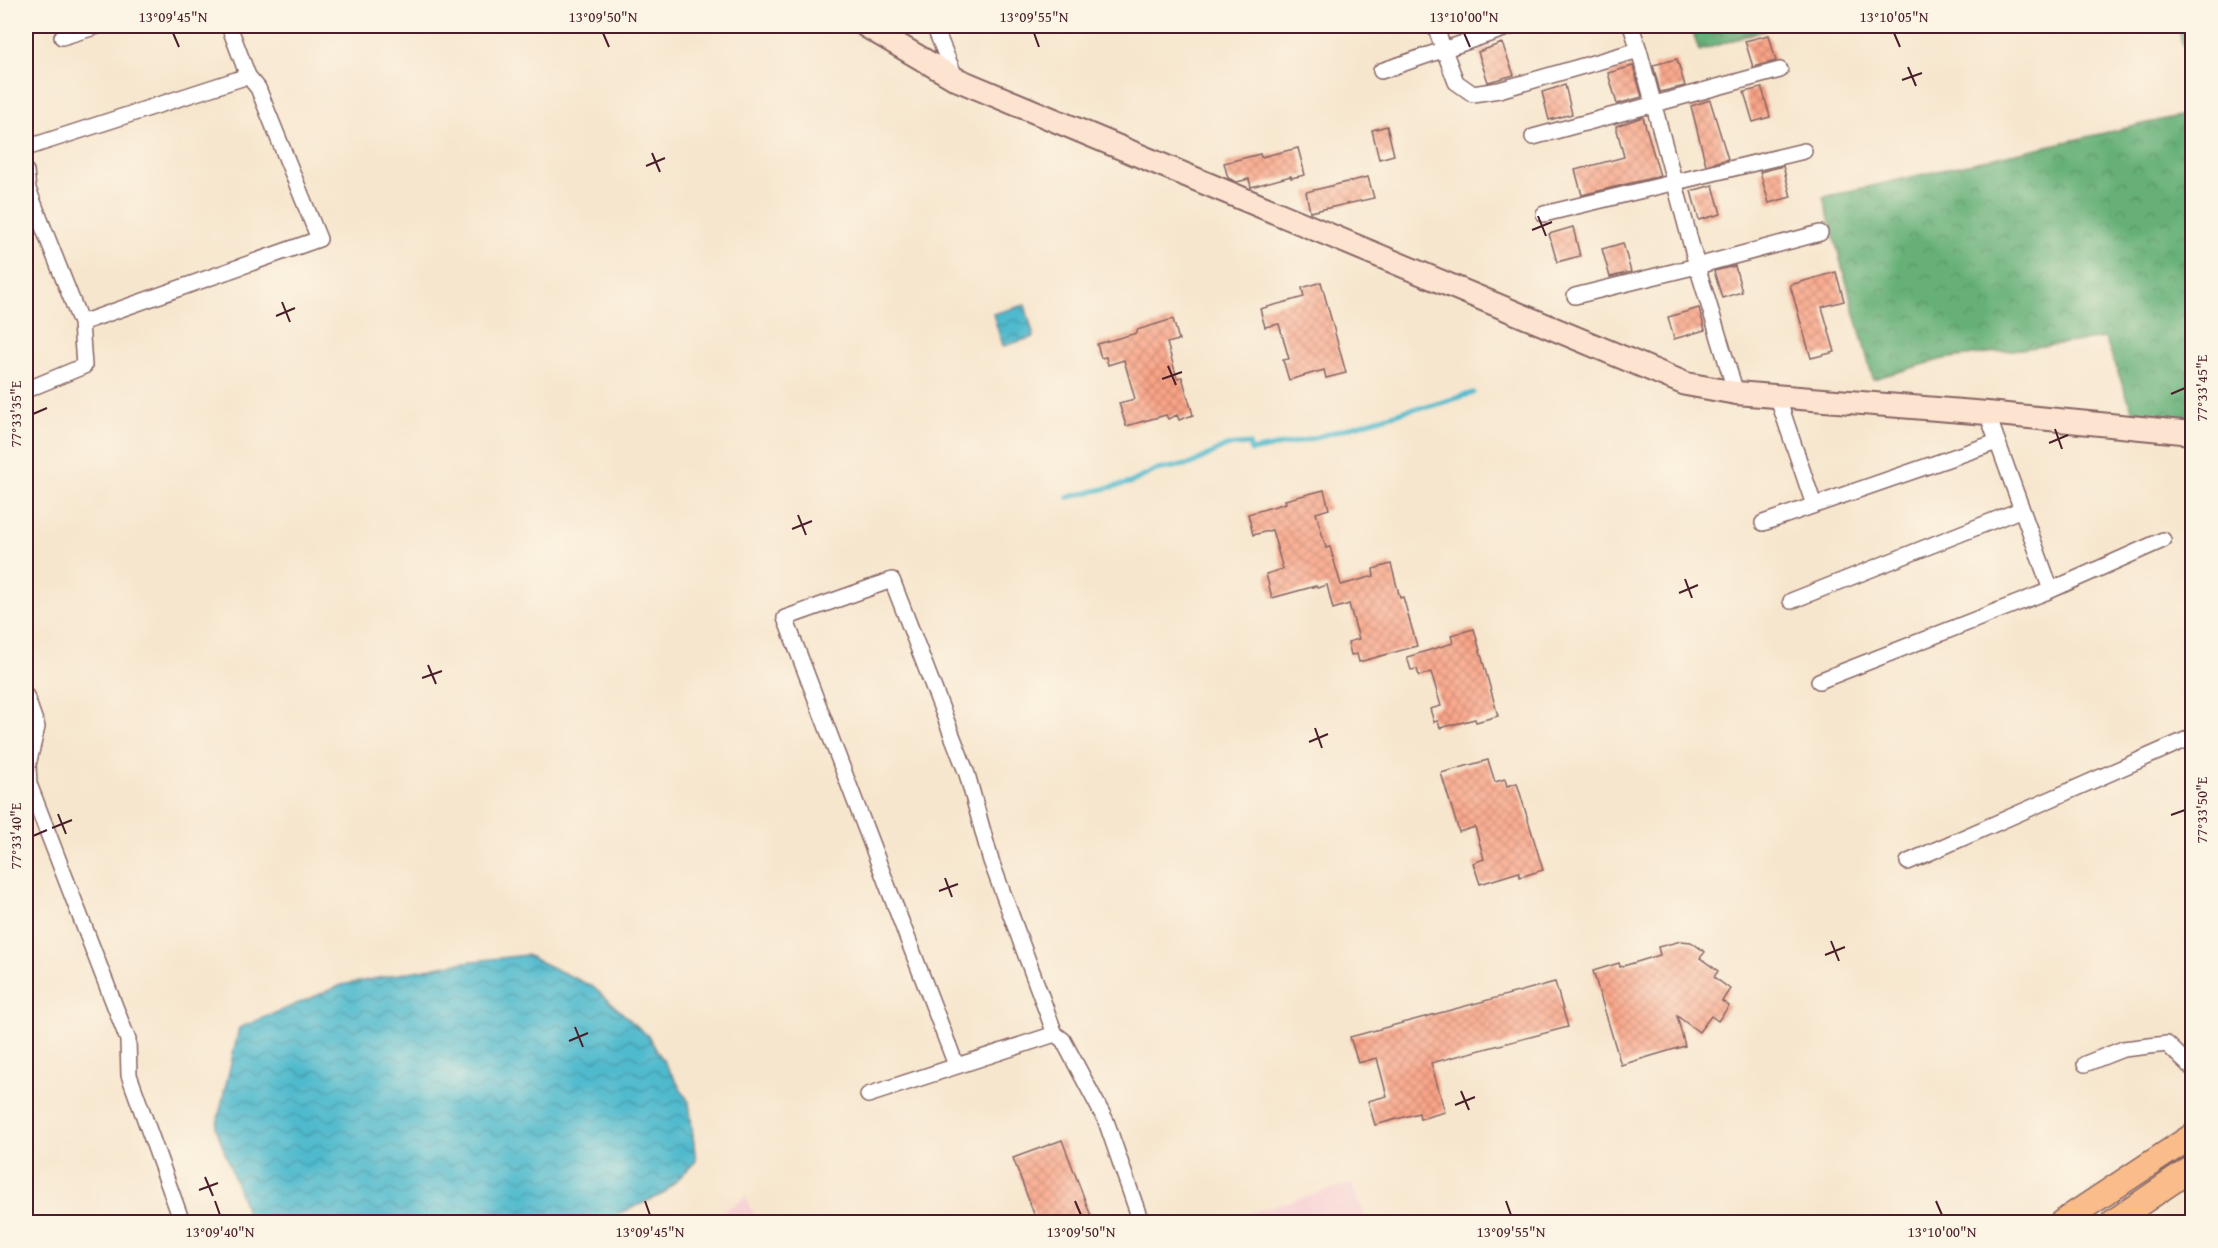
<svg xmlns="http://www.w3.org/2000/svg" width="2218" height="1248" font-family="'Gentium Book Plus',serif">
<style>
.built{fill:#f7cfd3}
.forest{fill:url(#forest-crowns);stroke:#586852;stroke-width:1.5}
.water{fill:url(#water-waves);stroke:#4d6c7c;stroke-width:1.5}
.lines{fill:none;stroke-linecap:round;stroke-linejoin:round}
.stream{stroke:#50bacd;stroke-width:5}
.building{fill:url(#building-cross-hatch)}
.street-casing{stroke:#876564;stroke-width:18}
.secondary-casing{stroke:#876564;stroke-width:26}
.primary-casing{stroke:#876564;stroke-width:27}
.street{stroke:#fff;stroke-width:15}
.secondary{stroke:#fde4d0;stroke-width:22}
.primary{stroke:#f9bc8a;stroke-width:24}
.ticks{fill:none;stroke:#4a1f2b;stroke-width:2}
.neatline{fill:none;stroke:#4a1f2b;stroke-width:2}
.ticks-label{font-size:15px;text-anchor:middle;fill:#4a1f2b}
</style>
<defs>
<pattern id="forest-crowns" width="20" height="18" patternUnits="userSpaceOnUse" patternTransform="scale(1.5)"><rect width="20" height="18" fill="#66b078"/><path d="M2 6a3 3 0 1 1 6 0M12 15a3 3 0 1 1 6 0" fill="none" stroke="#568f63"/></pattern>
<pattern id="water-waves" width="16" height="10" patternUnits="userSpaceOnUse" patternTransform="scale(1.5)"><rect width="16" height="10" fill="#50bacd"/><path d="M0 5q4-4 8 0t8 0" fill="none" stroke="#4497a7"/></pattern>
<pattern id="building-cross-hatch" width="8" height="8" patternUnits="userSpaceOnUse" patternTransform="scale(1.5)"><rect width="8" height="8" fill="#f9a487"/><path d="M0 0l8 8M0 8l8-8" fill="none" stroke="#cc856f"/></pattern>
</defs>
<rect width="100%" height="100%" fill="#fcf5e5"/>
<filter id="ink" filterUnits="userSpaceOnUse"><feTurbulence type="fractalNoise" baseFrequency=".0167" numOctaves="2"/><feDisplacementMap in="SourceGraphic" scale="12" xChannelSelector="R" yChannelSelector="G"/><feConvolveMatrix kernelMatrix="1 2 1 2 8 2 1 2 1" color-interpolation-filters="sRGB"/></filter>
<filter id="wash" filterUnits="userSpaceOnUse"><feTurbulence type="fractalNoise" baseFrequency=".008" numOctaves="4" result="noise"/><feDisplacementMap in="SourceGraphic" scale="24" xChannelSelector="R" yChannelSelector="G"/><feGaussianBlur stdDeviation="1.35" result="paint"/><feColorMatrix in="noise" values="0 0 0 0 0 0 0 0 0 0 0 0 0 0 0 0 0 1.4 0 .05"/><feComposite in="paint" operator="in"/></filter>
<g filter="url(#wash)">
<rect width="100%" height="100%" fill="#f7e6ce"/>
<!-- built -->
<path class="built" d="M1352,1183L1367,1222H1219Z
M746,1197L758,1222H707Z"/>
<!-- forest -->
<path class="forest" d="M1691,26H1777L1699,51Z
M2177,26H2192V74Z
M2192,113V419L2133,412L2105,338L1943,359L1873,379L1823,197Z"/>
<!-- water -->
<path class="water" d="M1025,305L1034,337L1003,346L993,314Z
M526,955L593,987L648,1036L689,1102L696,1161L663,1194L600,1222H250L216,1128L239,1028L342,985L457,963Z"/>
<g class="lines">
<!-- stream -->
<path class="stream" d="M1068,497L1130,483L1156,470L1191,464L1226,446L1249,444L1251,451L1307,440L1412,409L1427,407L1473,393"/>
</g>
<g id="blocks">
<!-- building -->
<path class="building" d="M1769,35L1776,61L1753,67L1745,41Z
M1502,43L1514,75L1488,82L1478,52Z
M1677,59L1685,86L1660,92L1653,65Z
M1633,66L1642,97L1617,104L1608,73Z
M1565,85L1572,114L1549,120L1542,92Z
M1762,88L1770,117L1753,122L1744,92Z
M1710,100L1728,159L1706,165L1691,106Z
M1643,117L1660,176L1582,195L1575,170L1624,157L1616,126Z
M1387,126L1394,155L1379,159L1372,130Z
M1298,148L1305,175L1291,178V176L1251,187L1249,179L1237,182L1228,178L1224,163L1260,154L1261,157Z
M1783,166L1791,197L1769,203L1760,172Z
M1368,177L1374,198L1310,212L1306,192Z
M1713,185L1721,214L1699,220L1691,191Z
M1573,227L1580,256L1557,262L1549,234Z
M1623,243L1631,272L1610,277L1602,249Z
M1735,266L1742,292L1722,298L1714,271Z
M1836,272L1844,301L1822,307L1835,352L1811,358L1790,285Z
M1321,282L1346,373L1326,378L1324,370L1289,380L1283,360L1289,359L1279,324L1265,327L1260,309L1304,297L1302,288Z
M1699,308L1705,330L1674,339L1668,317Z
M1173,319L1179,340L1167,343L1177,378L1182,377L1193,415L1179,420L1177,415L1168,419L1166,415L1126,426L1119,403L1135,399L1124,360L1108,365L1106,357L1101,358L1097,344L1137,333V330Z
M1324,490L1329,509L1316,513L1326,548L1330,547L1341,585L1374,576L1373,569L1391,564L1400,598L1403,597L1417,646L1359,662L1357,654L1351,655L1348,642L1359,639L1349,604L1333,609L1327,585L1317,588L1316,586L1272,598L1266,574L1283,569L1272,530L1253,535L1248,514L1286,503L1285,500Z
M1474,629L1498,716L1476,722L1475,719L1440,728L1438,721L1434,722L1430,709L1441,706L1431,672L1419,676L1417,669L1411,670L1407,657L1453,643L1451,635Z
M1488,760L1495,782L1505,779L1507,786L1517,783L1543,870L1520,877L1519,872L1480,884L1473,863L1484,859L1475,827L1459,832L1441,773Z
M1681,941L1691,942L1705,952L1700,958L1718,971L1714,977L1730,989L1722,1001L1729,1006L1718,1021L1711,1016L1699,1032L1677,1016L1685,1046L1621,1065L1593,971L1619,963L1620,967L1660,955L1658,947Z
M1555,982L1568,1027L1431,1063L1445,1112L1420,1119L1419,1113L1375,1125L1368,1101L1387,1096L1377,1058L1358,1063L1350,1037Z
M1062,1140L1091,1216L1073,1222H1037L1013,1158Z"/>
</g>
</g>
<g filter="url(#ink)">
<use href="#blocks" fill-opacity="0" stroke="#876564" stroke-width="1.5"/>
<g class="lines">
<defs>
<path id="street" d="M934,26L956,79
M1435,26L1456,82L1473,94L1499,90L1639,50L1697,266L1820,233
M1631,26L1639,50
M62,37L98,26
M1381,71L1513,26
M1533,137L1780,70
M26,148L248,76
M26,171L28,189L81,323L84,366L26,390
M1544,214L1804,151
M1575,296L1697,266L1736,393
M81,323L319,239L258,88L248,76L229,26
M1777,396L1814,505
M1987,413L2051,590
M1763,523L1997,442
M1791,601L2020,510
M1819,681L2051,590L2163,540
M26,696L37,727L28,765L29,784L128,1040L129,1075L182,1222
M1908,862L2192,737
M2085,1064L2123,1049L2167,1044L2192,1068
M956,1065L785,618L892,580L967,774L991,861L1055,1034L1063,1040L1106,1121L1141,1222
M868,1095L1055,1034"/>
<path id="secondary" d="M866,26L956,79L1686,384L1736,393L1987,413L2192,433"/>
<path id="primary" d="M2062,1222L2192,1136
M2113,1222L2192,1168"/>
</defs>
<!-- street casing -->
<use href="#street" class="street-casing"/>
<!-- secondary casing -->
<use href="#secondary" class="secondary-casing"/>
<!-- primary casing -->
<use href="#primary" class="primary-casing"/>
<!-- street -->
<use href="#street" class="street"/>
<!-- secondary -->
<use href="#secondary" class="secondary"/>
<!-- primary -->
<use href="#primary" class="primary"/>
</g>
</g>
<!-- ticks -->
<path class="ticks" d="M173,33L179,47M603,33L609,47M1034,33L1039,47M1464,33L1470,47M1894,33L1900,47M1908,67L1916,86M1902,80L1922,73M652,153L660,172M646,166L665,158M1538,216L1546,236M1532,230L1552,222M282,302L290,322M276,316L295,308M1168,366L1176,385M1162,379L1182,372M2171,394L2185,388M33,414L47,408M2055,429L2062,449M2049,443L2068,435M798,515L806,535M792,529L812,521M1685,579L1692,598M1679,593L1698,585M428,665L436,684M422,678L442,671M1315,728L1322,748M1309,742L1328,734M58,814L66,834M2171,815L2185,810M52,828L72,820M33,836L47,830M945,878L952,897M939,891L958,884M1831,941L1839,961M1825,955L1845,947M575,1027L583,1047M569,1041L588,1033M1461,1091L1469,1110M1455,1105L1475,1097M205,1177L213,1196M199,1190L218,1183M215,1201L220,1215M645,1201L650,1215M1075,1201L1081,1215M1506,1201L1511,1215M1936,1201L1942,1215"/>
<!-- margin -->
<rect width="2218" height="1248" fill="none" stroke="#fcf5e5" stroke-width="66"/>
<rect x="33" y="33" width="2152" height="1182" class="neatline"/>
<g class="ticks-label">
<text x="173" y="22">13°09'45"N</text>
<text x="603" y="22">13°09'50"N</text>
<text x="1034" y="22">13°09'55"N</text>
<text x="1464" y="22">13°10'00"N</text>
<text x="1894" y="22">13°10'05"N</text>
<text transform="translate(2202 388) rotate(-90)" y="5">77°33'45"E</text>
<text transform="translate(16 414) rotate(-90)" y="5">77°33'35"E</text>
<text transform="translate(2202 810) rotate(-90)" y="5">77°33'50"E</text>
<text transform="translate(16 836) rotate(-90)" y="5">77°33'40"E</text>
<text x="220" y="1237">13°09'40"N</text>
<text x="650" y="1237">13°09'45"N</text>
<text x="1081" y="1237">13°09'50"N</text>
<text x="1511" y="1237">13°09'55"N</text>
<text x="1942" y="1237">13°10'00"N</text>
</g>
</svg>
